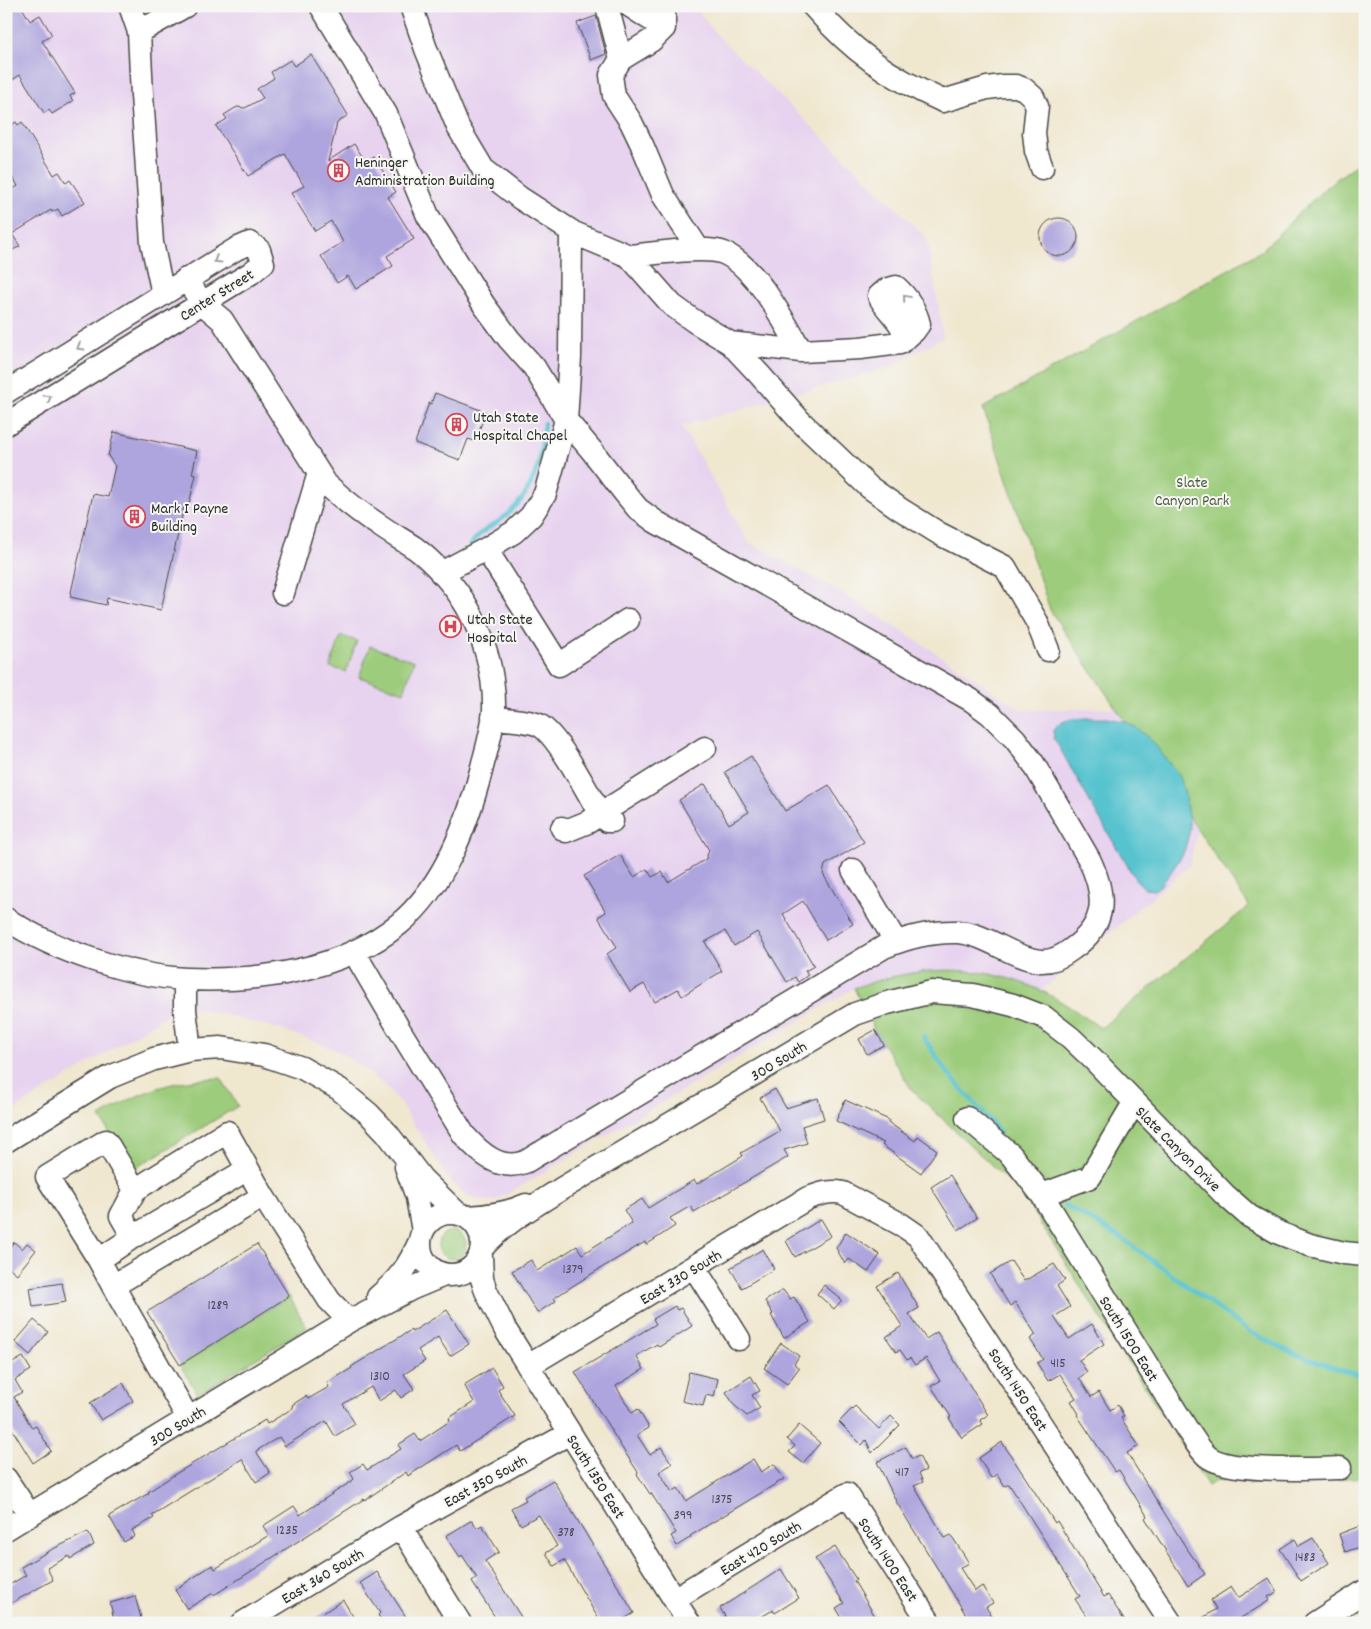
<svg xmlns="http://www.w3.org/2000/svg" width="1371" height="1629" font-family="Dekko,sans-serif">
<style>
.built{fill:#e7d2ef}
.green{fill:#9dcc7b;stroke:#647c53}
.water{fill:#57c3cf;stroke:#41777d}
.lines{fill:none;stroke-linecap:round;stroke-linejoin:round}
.stream{stroke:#57c3cf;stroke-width:4.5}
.building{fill:#aea5de}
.minor-casing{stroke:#494744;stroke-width:25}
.minor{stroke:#fff;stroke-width:22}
.oneway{stroke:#a0a0a0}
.labels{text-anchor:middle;stroke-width:4;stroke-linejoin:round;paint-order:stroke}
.number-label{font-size:14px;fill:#4c4a58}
.poi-label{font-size:16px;fill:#2b2b2b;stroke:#f6f6f2;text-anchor:start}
.street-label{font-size:16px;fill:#2b2b2b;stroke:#f6f6f2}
.park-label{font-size:16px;fill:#4d5b43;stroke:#f6f6f2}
</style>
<rect width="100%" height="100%" fill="#f6f6f2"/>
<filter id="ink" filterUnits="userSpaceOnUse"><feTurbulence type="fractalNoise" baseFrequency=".02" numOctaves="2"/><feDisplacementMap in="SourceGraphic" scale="10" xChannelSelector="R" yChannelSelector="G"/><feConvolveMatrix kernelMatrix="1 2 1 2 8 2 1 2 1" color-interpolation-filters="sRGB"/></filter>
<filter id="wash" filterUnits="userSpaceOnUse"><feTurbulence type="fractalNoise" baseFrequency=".0096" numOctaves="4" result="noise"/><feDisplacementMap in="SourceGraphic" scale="20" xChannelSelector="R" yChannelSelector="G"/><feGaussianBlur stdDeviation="1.12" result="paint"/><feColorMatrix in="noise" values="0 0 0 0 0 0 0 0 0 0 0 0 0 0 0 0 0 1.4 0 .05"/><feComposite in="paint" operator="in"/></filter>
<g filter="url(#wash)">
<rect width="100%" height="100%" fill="#f0e7cf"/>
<!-- built -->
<path class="built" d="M6,6H694L716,34L927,238L943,337L887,368L682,426L748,542L840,592L952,663L1021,710L1126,708L1201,812L1190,865L1041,991L1000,976L966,971L854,988L497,1200L485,1201L473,1198L455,1186L447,1176L400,1103L389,1089L366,1070L343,1054L319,1043L279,1029L197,1008L172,1012L6,1115Z"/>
<!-- green -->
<path class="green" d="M1365,158V1477L1265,1483L1217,1480L1208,1486L1021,1193L912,1090L874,1029L854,988C917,966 977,962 1040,990C1061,1000 1081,1015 1101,1028L1249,906L1050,610L983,408L1261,251L1326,187Z
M341,636L357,641L346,672L330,667Z
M370,646L414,661L404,692L359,677Z
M221,1078L238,1106L132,1170L100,1117C142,1090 171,1080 221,1078Z
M438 1245a14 14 0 1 1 28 0a14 14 0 1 1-28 0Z
M289,1296L307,1328L198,1394L180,1365Z"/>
<!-- water -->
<path class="water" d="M1107,718L1123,721L1137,728L1153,742L1178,775L1184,790L1190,828L1187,842L1183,854L1169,875L1160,886L1154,890L1145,889L1136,880L1099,818L1054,738L1053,731C1061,714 1092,719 1107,718Z"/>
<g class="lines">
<!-- stream -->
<path class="stream" d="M470,546C477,533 490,528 502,519C534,494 542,462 544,423
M923,1036L945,1070L1000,1132
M1065,1205L1123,1239L1250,1332L1297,1355L1347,1372L1365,1375"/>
</g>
<g id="blocks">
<!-- building -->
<path class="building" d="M6,6H21L30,21L40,15L52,35L42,41L75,93L70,96L73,101L52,114L49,110L44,113L20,75L6,84Z
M596,16L606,54L591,60L577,23Z
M311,55L348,115L337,123L328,161L354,144L366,162L374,157L396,192L388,197L414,239L387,256L393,266L356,289L348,276L337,283L321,256L343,242L331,221L315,231L291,193L304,186L285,154L248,176L216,126L227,119L224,115L237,107L245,108L263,98L257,89L274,78L271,72L290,60L294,66Z
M16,122L18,125L22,122L54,175L59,172L66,183L70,180L85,202L62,216L58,209L52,212L51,210L12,234L20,246L6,254V193L18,186L6,167V128Z
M1040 237a19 19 0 1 1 38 0a19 19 0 1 1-38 0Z
M435,393L486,412L475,441L468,439L460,460L415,443L429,403L431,404Z
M114,432L197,451L192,474L196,475L188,508L184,507L161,610L107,598L106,605L70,597L93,494L108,497L115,466L108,456Z
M751,756L785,811L829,785L864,842L825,865L823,874L853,924L826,940L803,901L783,914L814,966L805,971L808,975L798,982L795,977L787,982L757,932L734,946L725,931L705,942L722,971L682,996L678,989L655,1002L644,984L630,992L607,954L617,947L598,917L606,912L584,876L620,855L634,877L647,869L652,877L662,872L668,882L706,859L709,850L679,800L705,784L729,824L749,812L725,772Z
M875,1030L884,1045L867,1054L859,1039Z
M775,1089L786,1108L818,1098L824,1119L802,1126L807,1143L784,1150L788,1157L694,1212L691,1206L670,1218L675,1226L646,1245L645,1242L593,1273L554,1298L556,1301L537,1313L512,1271L531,1260L537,1271L577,1246L582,1254L632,1223L624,1210L642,1199L648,1208L694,1180L697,1184L743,1156L741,1153L780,1131L760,1098Z
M845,1100L889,1120L888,1122L915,1141L918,1136L937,1150L921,1173L882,1145L884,1143L836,1121Z
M950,1175L977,1218L958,1230L931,1187Z
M821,1219L831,1236L795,1257L786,1241Z
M846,1232L880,1255L868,1272L849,1259L845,1264L836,1248Z
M14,1242L22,1249L27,1243L36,1250L17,1274L6,1265V1252Z
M257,1244L289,1296L180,1365L147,1312Z
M763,1249L774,1269L742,1288L730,1268Z
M1011,1261L1024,1281L1054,1264L1065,1280L1057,1286L1070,1307L1054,1317L1069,1339L1092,1324L1104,1344L1079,1360L1087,1372L1079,1378L1091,1397L1099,1392L1110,1410L1118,1405L1124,1416L1121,1418L1139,1446L1127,1453L1185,1546L1205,1574L1188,1586L1145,1518L1147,1516L1119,1470L1115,1472L1077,1415L1079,1414L1071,1401L1076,1398L1060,1374L1048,1381L1037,1363L1043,1359L1030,1339L1036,1335L1015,1302L1010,1306L990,1274Z
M898,1273L919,1308L909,1314L926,1339L937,1332L988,1415L980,1420L983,1424L962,1438L949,1418L951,1417L931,1386L940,1381L926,1358L915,1365L910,1358L907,1360L900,1350L896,1352L886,1337L902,1326L877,1286Z
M62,1283L66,1302L33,1307L30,1288Z
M824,1285L842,1300L834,1309L817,1294Z
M783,1290L790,1299L794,1297L810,1322L784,1338L771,1315L773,1314L765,1301Z
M675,1306L677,1310L681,1308L692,1326L659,1347L657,1344L636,1356L644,1369L616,1386L632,1413L638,1409L649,1428L637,1435L650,1455L661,1447L672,1464L659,1472L672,1492L678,1488L686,1501L753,1459L761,1472L774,1464L784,1479L690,1536L691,1537L677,1546L671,1536L676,1533L651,1493L650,1494L637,1474L638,1472L624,1451L575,1372L656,1324L653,1319Z
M447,1310L469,1344L450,1356L438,1337L418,1350L425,1361L404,1374L414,1389L401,1398L396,1390L379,1401L371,1387L343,1404L355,1424L335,1436L326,1421L285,1446L279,1437L256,1451L270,1473L256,1482L242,1459L152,1515L154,1518L132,1530L135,1536L124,1542L109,1516L149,1493L148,1492L177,1473L265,1420L267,1424L293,1408L292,1405L306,1396L308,1399L329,1387L327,1383L352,1368L351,1367L411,1330L412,1332Z
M34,1320L48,1332L30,1355L15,1342Z
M781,1343L799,1356L794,1364L799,1368L787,1384L764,1368Z
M23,1357L31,1370L15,1380L22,1392L14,1397L32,1428L36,1426L51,1451L33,1463L12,1429L11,1430L6,1423V1364L7,1366Z
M492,1368L503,1386L498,1390L515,1416L460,1451L456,1445L408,1476L406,1472L365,1500L364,1499L214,1595L213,1593L187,1609L175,1590L212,1565L215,1569L269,1535L263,1526L294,1506L300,1515L352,1481L354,1479L350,1472L363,1464L367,1470L401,1449L398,1445L415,1434L420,1441L450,1421L449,1418L474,1402L464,1385Z
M689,1372L718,1379L714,1397L706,1395L703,1406L682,1401Z
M751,1376L760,1391L752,1395L760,1408L747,1416L734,1405L726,1392Z
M123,1383L133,1401L101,1420L90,1403Z
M855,1406L879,1429L891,1416L900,1425L872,1453L866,1440L862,1445L839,1422Z
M799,1425L820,1443L803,1463L789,1452L795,1446L787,1439Z
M1002,1442L1055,1523L1057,1521L1104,1597L1108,1595L1126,1623H1091L1075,1599L1080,1596L1009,1484L1005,1486L997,1474L991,1478L979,1458Z
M906,1447L912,1459L919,1456L926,1470L919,1473L923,1482L914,1486L945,1538L951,1535L969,1563L960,1568L975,1591L982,1586L993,1603L986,1607L996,1623H971L897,1503L877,1462Z
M553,1480L634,1613L617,1623H601L564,1560L554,1566L546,1553L557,1546L539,1515L521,1525L511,1508L526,1500L524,1497Z
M472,1520L477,1528L482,1525L499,1552L485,1561L525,1623H499L472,1582L477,1578L462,1555L460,1557L446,1536Z
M1365,1524V1545L1345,1552L1339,1534Z
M88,1532L94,1545L70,1559L69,1556L47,1568L53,1580L6,1606V1587L26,1575L21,1567L51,1550Z
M1313,1538L1329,1563L1301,1581L1280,1549L1295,1539L1299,1546Z
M835,1547L856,1579L854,1581L879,1623H845L836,1608L844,1603L815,1559Z
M781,1569L799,1598L775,1613L773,1610L751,1623H729L720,1608Z
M377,1572L410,1623H383L378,1615L380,1613L360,1583Z
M1269,1578L1277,1592L1268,1597L1270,1600L1256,1609L1232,1623H1195L1216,1609L1211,1600L1231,1587L1238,1598Z
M135,1596L141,1618L123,1623H115L110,1603Z
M343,1600L357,1623H308Z"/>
</g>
</g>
<g filter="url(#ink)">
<use href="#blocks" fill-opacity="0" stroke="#494744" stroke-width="1"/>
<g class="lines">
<defs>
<path id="minor" d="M130,6L139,32L142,95L152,243L163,294
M321,6L386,114L428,216L484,305L509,339L534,367L566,420L593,452L624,492L638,509L656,522L971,700L990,714L1015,739L1033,763L1089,859C1106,895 1108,924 1072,949C1063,956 1052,962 1040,961C1010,957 987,934 958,932C931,931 908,937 884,947L542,1152C536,1155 531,1159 525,1162C500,1172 479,1152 464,1135L399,1029L354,952
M411,6L426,49L458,127L483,169L520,198L574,233L629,256L672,305L694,321L730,343L759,374L800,421L869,487L900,509L940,534L1005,567L1037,622L1048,650
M607,6L621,59
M630,6L664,28
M664,6V28L652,40L621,59L611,75L614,96L631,122L643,147L663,195L699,250
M813,6C852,51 889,77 943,101L987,88L1003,86H1016L1024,89L1033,97L1037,106L1034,133L1036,151L1042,168
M139,32L185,6
M629,256C651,254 705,245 724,253C756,267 784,321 801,351
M730,343L801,351L860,348L900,343L914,331L919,324C915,308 907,297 896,287L886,290L879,296C888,313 901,319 906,338
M6,392L236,249L250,243L259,250L263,263L251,273L6,424
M486,549L559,665L628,620
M441,573L486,549L514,532L531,516L545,494L566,420L570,357L571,231
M283,593L319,473
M493,717C505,720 528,720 539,725C558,735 588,793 600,814L705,748
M562,828L566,831L588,822L600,814L607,821H612
M853,870L896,942
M6,919C54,950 129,976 186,979C259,982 341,971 399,924C444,887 467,825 481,771C486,751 493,730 494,710C495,675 484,635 466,605C454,585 434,562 415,548C403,540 390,533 379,525C360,513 343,499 326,484L222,320L203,304L186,279
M185,979V1010L190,1050
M967,1118L1011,1155L1042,1195L1188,1431C1194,1439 1199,1449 1207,1456C1226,1473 1313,1469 1340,1468
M6,1141L110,1077L154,1059L190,1050L221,1048L264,1055L302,1068L339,1089L369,1114L387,1133L422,1179L458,1214
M406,1167L417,1197L423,1231
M1042,1195L1090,1177L1134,1103
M420 1244a31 31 0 1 1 62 0a31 31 0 1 1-62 0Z
M468,1217C487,1216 508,1213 526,1205
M133,1237L248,1169
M482,1248C504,1223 533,1207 561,1189L855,1014L887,1003L932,992L973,995L1013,1005L1044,1017L1071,1038L1095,1061L1225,1195L1249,1216L1279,1233L1310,1245L1344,1253L1365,1255
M481,1256L482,1279L486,1291L505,1329L689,1623
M99,1260L47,1177L106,1141L135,1190
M694,1267L739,1339
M113,1286L99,1260L133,1237L121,1216L135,1190L227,1132L263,1196
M378,1297C400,1278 408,1267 420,1241
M528,1366L808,1198C820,1194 830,1190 843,1193L902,1225L918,1236L1171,1623
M188,1418L113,1286L263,1196L329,1300L349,1321
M6,1479L30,1515
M401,1527L460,1623
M6,1529L349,1321L413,1288L444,1275
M674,1599L847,1494L930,1623
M243,1623L401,1527L570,1433
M1315,1623L1365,1591"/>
</defs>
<!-- minor casing -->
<use href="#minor" class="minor-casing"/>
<!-- minor -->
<use href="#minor" class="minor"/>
</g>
<!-- one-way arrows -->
<defs><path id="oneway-chevron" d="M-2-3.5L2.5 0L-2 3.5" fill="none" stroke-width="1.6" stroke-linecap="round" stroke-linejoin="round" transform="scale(1.25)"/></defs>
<g class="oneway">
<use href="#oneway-chevron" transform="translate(217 260) rotate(148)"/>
<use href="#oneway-chevron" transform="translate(906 298) rotate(-130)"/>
<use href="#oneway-chevron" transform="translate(80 347) rotate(148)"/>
<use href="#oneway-chevron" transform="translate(48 398) rotate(-32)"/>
</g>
</g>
<!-- icons -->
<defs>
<symbol id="building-ring" viewBox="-11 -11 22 22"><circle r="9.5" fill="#f6f6f2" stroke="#d1495b" stroke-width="1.5"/><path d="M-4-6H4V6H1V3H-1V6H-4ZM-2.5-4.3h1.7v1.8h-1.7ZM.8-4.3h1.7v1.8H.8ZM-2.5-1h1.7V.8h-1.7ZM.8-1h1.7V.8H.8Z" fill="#d1495b"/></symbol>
<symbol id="hospital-ring" viewBox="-11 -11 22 22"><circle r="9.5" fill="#f6f6f2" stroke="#d1495b" stroke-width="1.5"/><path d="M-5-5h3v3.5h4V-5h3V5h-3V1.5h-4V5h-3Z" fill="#d1495b"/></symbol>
</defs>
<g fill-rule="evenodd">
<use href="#building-ring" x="326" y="158" width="25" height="25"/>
<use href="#building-ring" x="444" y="412" width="25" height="25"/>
<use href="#building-ring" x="122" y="504" width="25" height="25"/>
<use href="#hospital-ring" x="438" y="614" width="25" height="25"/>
</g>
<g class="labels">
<!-- number labels -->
<g class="number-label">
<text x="573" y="1273">1379</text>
<text x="218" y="1309">1289</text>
<text x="1058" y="1367">415</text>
<text x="380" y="1380">1310</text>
<text x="902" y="1476">417</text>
<text x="722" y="1503">1375</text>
<text x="683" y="1519">399</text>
<text x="287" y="1534">1235</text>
<text x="566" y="1536">378</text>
<text x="1305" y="1561">1483</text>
</g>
<!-- poi labels -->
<g class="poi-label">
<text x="355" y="167">Heninger<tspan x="355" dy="18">Administration Building</tspan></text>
<text x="473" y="422">Utah State<tspan x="473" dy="18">Hospital Chapel</tspan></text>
<text x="151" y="513">Mark I Payne<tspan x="151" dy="18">Building</tspan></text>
<text x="467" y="624">Utah State<tspan x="467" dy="18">Hospital</tspan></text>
</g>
<!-- street labels -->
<g class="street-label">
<text transform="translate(216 294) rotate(-32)" y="6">Center Street</text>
<text transform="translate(778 1060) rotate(-31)" y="6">300 South</text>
<text transform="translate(1179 1148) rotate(45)" y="6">Slate Canyon Drive</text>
<text transform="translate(680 1276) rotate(-31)" y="6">East 330 South</text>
<text transform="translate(1130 1338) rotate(58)" y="6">South 1500 East</text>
<text transform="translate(1019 1389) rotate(57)" y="6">South 1450 East</text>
<text transform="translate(177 1425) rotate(-31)" y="6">300 South</text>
<text transform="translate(597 1476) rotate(58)" y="6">South 1350 East</text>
<text transform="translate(485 1480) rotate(-29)" y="6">East 350 South</text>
<text transform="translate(760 1547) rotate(-31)" y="6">East 420 South</text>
<text transform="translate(889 1559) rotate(57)" y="6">South 1400 East</text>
<text transform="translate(322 1575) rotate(-31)" y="6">East 360 South</text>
</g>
<!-- park labels -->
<g class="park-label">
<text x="1192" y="487">Slate<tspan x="1192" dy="18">Canyon Park</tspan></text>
</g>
</g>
<!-- margin -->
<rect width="1371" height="1629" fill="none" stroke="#f6f6f2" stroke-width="25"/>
</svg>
